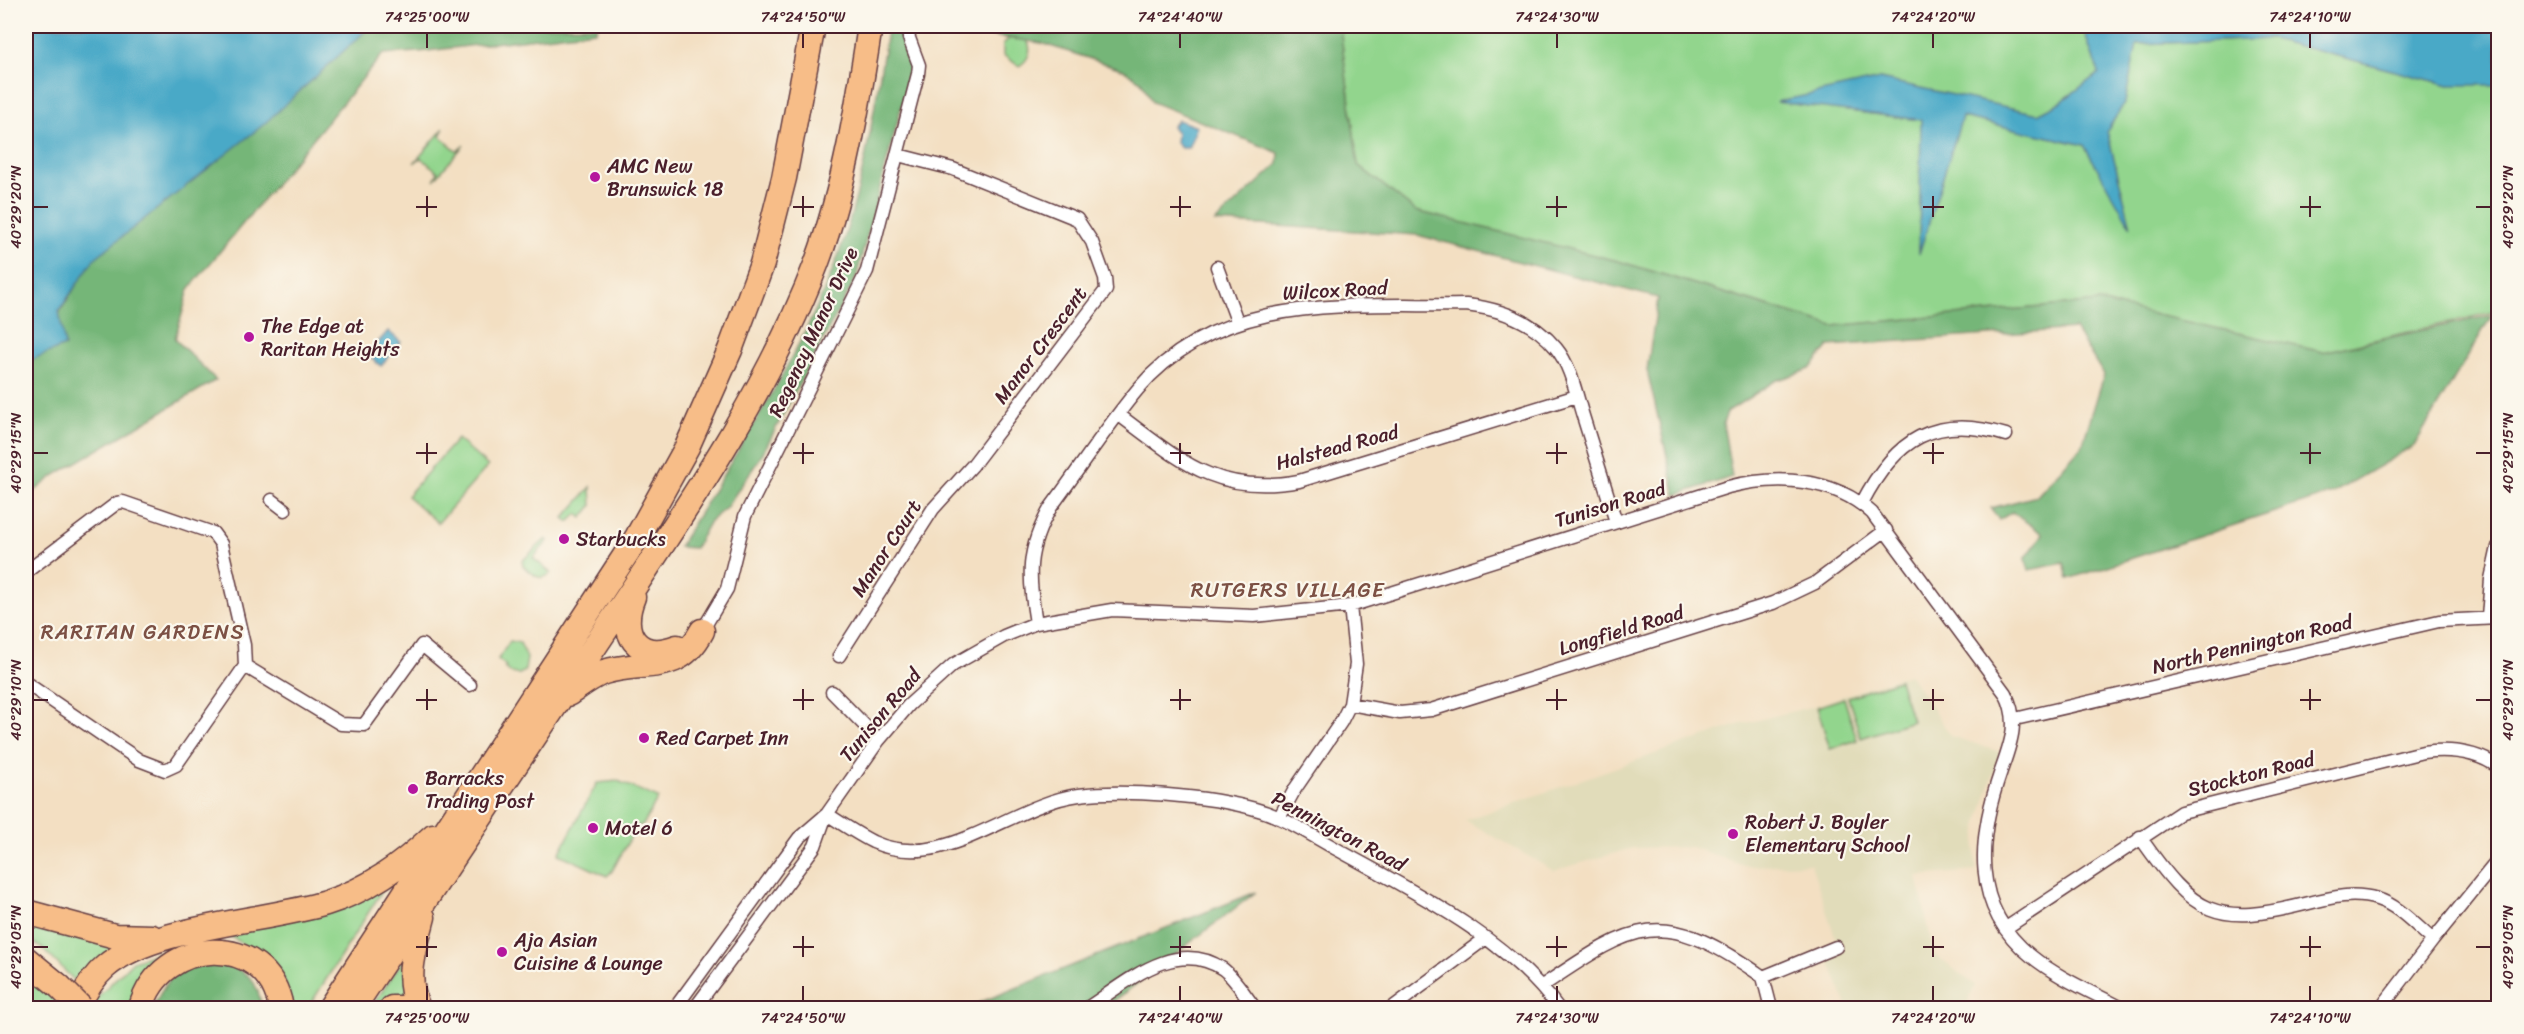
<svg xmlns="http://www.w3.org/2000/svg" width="2524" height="1034" font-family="Sriracha,sans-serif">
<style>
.built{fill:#e1dcba}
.green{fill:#92d58d;stroke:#6e7a5c;stroke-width:1.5}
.forest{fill:#75b678;stroke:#606a52;stroke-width:1.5}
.water{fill:#48a9c7;stroke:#496479;stroke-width:1.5}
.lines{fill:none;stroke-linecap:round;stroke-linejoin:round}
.street-casing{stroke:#633c42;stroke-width:15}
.highway-casing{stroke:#633c42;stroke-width:27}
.street{stroke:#fff;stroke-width:12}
.highway{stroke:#f7bd88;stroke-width:24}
.highway-bridge-casing{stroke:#633c42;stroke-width:27;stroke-linecap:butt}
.highway-bridge{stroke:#f7bd88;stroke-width:24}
.ticks{fill:none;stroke:#4a1f2b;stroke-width:2}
.poi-dot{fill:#b5179e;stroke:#fbf7ec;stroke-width:2}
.labels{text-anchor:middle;stroke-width:4.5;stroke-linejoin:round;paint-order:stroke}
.poi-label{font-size:20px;fill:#4a1f2b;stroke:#fbf7ec;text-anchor:start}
.street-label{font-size:20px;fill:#4a1f2b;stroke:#fbf7ec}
.neighbourhood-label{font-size:21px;letter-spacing:1.5px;fill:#7c5044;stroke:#fbf7ec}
.neatline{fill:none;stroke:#4a1f2b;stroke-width:2}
.ticks-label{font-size:15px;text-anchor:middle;fill:#4a1f2b}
</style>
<rect width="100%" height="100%" fill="#fbf7ec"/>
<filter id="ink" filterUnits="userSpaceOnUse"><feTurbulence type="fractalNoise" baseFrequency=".0167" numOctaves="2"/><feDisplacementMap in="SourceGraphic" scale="12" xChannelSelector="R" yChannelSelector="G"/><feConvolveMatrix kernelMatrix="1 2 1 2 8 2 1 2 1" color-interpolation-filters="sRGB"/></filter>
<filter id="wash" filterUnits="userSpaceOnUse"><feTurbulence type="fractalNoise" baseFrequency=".008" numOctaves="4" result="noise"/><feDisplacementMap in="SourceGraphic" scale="24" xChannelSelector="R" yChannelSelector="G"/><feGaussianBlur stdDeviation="1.35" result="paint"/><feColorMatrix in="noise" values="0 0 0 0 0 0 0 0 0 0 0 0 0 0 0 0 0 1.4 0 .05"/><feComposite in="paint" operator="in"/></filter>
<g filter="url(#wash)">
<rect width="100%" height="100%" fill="#f3dfc2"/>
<!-- built -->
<path class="built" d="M1909,674L1951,736L2000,752L1978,823L1975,846L1976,871L1917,876L1934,954L1975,985L1968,1002L1962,1008H1848L1828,958L1840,952L1811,864L1747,866L1691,847L1632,848L1554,871L1465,820L1738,725L1814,706Z"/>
<!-- green -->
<path class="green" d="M1345,26H2082L2099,73L2061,102L2038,114L1880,79L1778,102L1921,120L1919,252L1962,117L2084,145L2130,224L2107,131L2125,102L2136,44L2272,39L2449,85L2498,75V311L2323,352L2099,302L1833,326L1618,261L1415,211L1358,165L1341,35Z
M1011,37L1027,40C1033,50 1028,61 1019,66L1003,55V44Z
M444,128L440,136L457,151L464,145L434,180L438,172L421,158L414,163Z
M457,439L488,466L438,523L407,496Z
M591,487L592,506L582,518L577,514L569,522L564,518Z
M546,539L548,541L533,558L551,573C540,583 532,574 523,566L522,561Z
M510,641L520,643L527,658L525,670C518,678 511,673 504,668L506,666L498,659Z
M1899,680L1912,721L1861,738L1848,697Z
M1844,698L1857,740L1830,749L1817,707Z
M618,781L658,798L643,825L637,826L612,871L607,876L559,854L597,783Z
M384,888L308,1008H289L283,978L237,940L227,935Z
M26,919L109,939L113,948L78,984L43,949L26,938Z
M182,945L145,976L132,1008H96L92,1003L133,961Z
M407,954L409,1002L371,1008Z
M26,978L50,994L64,1008H26Z"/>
<!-- forest -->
<path class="forest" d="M309,26H598L595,31L419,52L383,54L189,289L175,339L216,380L55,475L26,498V347L51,327L104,238Z
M888,26H903L901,42L911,55L912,67L856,278L760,458L726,508L710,521L695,548L679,547C735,453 800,359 838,256C865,183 875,102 888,26Z
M925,26H1345L1341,35L1358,165L1416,211L1618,261L1833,326L2099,302L2323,352L2492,315L2414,446L2333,493L2068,579L2064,563L2029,570L2025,559L2043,534L2012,512L1999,520L1991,508L2037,496L2082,446L2104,375L2075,329L1829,346L1810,369L1775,381L1728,411L1723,423L1732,477L1676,495L1647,370L1658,298L1417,235L1215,222L1278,164L1279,153L1152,102L1141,81L1122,69L1041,43Z
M1256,892L1105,1008H966Z
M224,962C250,974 257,979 262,1008H152C174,969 177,963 224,962Z"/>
<!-- water -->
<path class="water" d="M26,26H371L263,125L94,259L59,311L65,346L26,362Z
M2082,26H2498V85H2449L2272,39L2137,44L2125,102L2107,131L2131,227L2084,145L1962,117L1919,254L1921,120L1776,102L1880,79L2038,114L2061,102L2099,73Z
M1178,120L1197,127L1188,148H1181L1176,143L1177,133L1172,126Z
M388,331L401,342L381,366L367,355Z"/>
</g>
<g filter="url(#ink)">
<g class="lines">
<defs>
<path id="street" d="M1217,267L1237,321
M1119,415C1181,461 1217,496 1299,481L1577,396
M272,500L285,510
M1862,503C1895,439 1935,413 2006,435
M26,572L117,503L123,502L213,533L221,544L244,645L245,666L176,765L165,770L139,760L26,683
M2488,617L2491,579L2498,547
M1036,623C1028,576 1026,550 1051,507C1080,468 1107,426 1138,389C1221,291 1352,307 1466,305C1500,309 1533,320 1556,348C1571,366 1576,394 1583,416C1594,452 1605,487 1616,522
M702,631L727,589L745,516L867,271L918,74L919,65L909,38
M839,656L933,509L972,466L1106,290L1105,278L1092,242L1077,219L953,169L898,155
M245,666L341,724L364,725L422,645L470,685
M832,692L879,740
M1350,704L1400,713L1431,710L1773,603L1815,583L1886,530
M2015,719L2439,621L2498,618
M827,814C842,824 857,834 873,842C944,874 1010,804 1079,795C1125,789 1210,796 1255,809C1285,817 1312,836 1340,851C1414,892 1509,939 1558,1008
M1279,818L1295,789L1341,722L1350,704L1356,664L1350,606
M2140,837C2195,916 2215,927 2309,903C2332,897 2354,892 2377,899C2398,905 2416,926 2433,940
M2006,928L2181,812L2423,752C2449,749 2476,751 2498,767
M1763,977L1836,947
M1542,986C1633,925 1658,905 1756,972L1763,977L1771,1008
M675,1008L799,838L827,814L879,740L909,705L953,665L1004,636L1036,623L1112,610L1254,616L1350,606L1728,487C1777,475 1833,477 1872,513L2005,693C2020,721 2011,743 2001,771C1978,837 1970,907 2031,956C2058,978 2092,992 2122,1008
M695,1008L815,846L826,815
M1087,1008C1126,983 1175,937 1223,969C1235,978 1246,997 1255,1008
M1392,1008L1486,938
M2381,1008L2433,940L2498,860"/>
<path id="highway" d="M633,597C618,633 637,662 677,647
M568,694C580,686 591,677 604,672C644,659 678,677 702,631
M26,912L115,936L152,937
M26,959L59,986
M77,1008C84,993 92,978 105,967C152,926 264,922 326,903C368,890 401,866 433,836
M141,1008C160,936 268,930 281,1008
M330,1008L636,539L687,447L730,350L762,264L784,178L813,26
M353,1008C437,882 522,755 607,628C684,512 767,393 817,262C845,186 858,105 870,26
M392,1008H412
M418,1008C404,976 415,949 423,917"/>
</defs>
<!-- street casing -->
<use href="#street" class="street-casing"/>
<!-- highway casing -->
<use href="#highway" class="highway-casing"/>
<!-- street -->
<use href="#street" class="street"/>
<!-- highway -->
<use href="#highway" class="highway"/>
<defs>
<path id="highway-bridge" d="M59,986L81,1008"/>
</defs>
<!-- highway-bridge casing -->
<use href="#highway-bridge" class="highway-bridge-casing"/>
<!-- highway-bridge -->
<use href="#highway-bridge" class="highway-bridge"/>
</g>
</g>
<!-- ticks -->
<path class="ticks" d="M427,33V48M803,33V48M1180,33V48M1557,33V48M1933,33V48M2310,33V48M427,196V217M803,196V217M1180,196V217M1557,196V217M1933,196V217M2310,196V217M33,207H48M416,207H437M793,207H814M1170,207H1191M1546,207H1567M1923,207H1944M2300,207H2321M2476,207H2491M427,443V464M803,443V464M1180,443V464M1557,443V464M1933,443V464M2310,443V464M33,453H48M416,453H437M793,453H814M1170,453H1191M1546,453H1567M1923,453H1944M2300,453H2321M2476,453H2491M427,689V710M803,689V710M1180,689V710M1557,689V710M1933,689V710M2310,689V710M33,700H48M416,700H437M793,700H814M1170,700H1191M1546,700H1567M1923,700H1944M2300,700H2321M2476,700H2491M427,936V957M803,936V957M1180,936V957M1557,936V957M1933,936V957M2310,936V957M33,947H48M416,947H437M793,947H814M1170,947H1191M1546,947H1567M1923,947H1944M2300,947H2321M2476,947H2491M427,986V1001M803,986V1001M1180,986V1001M1557,986V1001M1933,986V1001M2310,986V1001"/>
<!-- markers -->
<g class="poi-dot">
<circle cx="595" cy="177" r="6"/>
<circle cx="249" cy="337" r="6"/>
<circle cx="564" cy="539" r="6"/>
<circle cx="644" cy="738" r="6"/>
<circle cx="413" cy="789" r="6"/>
<circle cx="593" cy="828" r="6"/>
<circle cx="1733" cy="834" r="6"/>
<circle cx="502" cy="952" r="6"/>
</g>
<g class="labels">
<!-- poi labels -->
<g class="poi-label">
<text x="607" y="173">AMC New<tspan x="607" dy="23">Brunswick 18</tspan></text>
<text x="261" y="333">The Edge at<tspan x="261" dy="23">Raritan Heights</tspan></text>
<text x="576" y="546">Starbucks</text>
<text x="656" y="745">Red Carpet Inn</text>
<text x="425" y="785">Barracks<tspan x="425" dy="23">Trading Post</tspan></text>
<text x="1745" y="829">Robert J. Boyler<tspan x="1745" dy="23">Elementary School</tspan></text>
<text x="605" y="835">Motel 6</text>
<text x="514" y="947">Aja Asian<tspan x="514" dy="23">Cuisine &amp; Lounge</tspan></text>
</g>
<!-- street labels -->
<g class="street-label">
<text transform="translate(1335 290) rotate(-3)" y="7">Wilcox Road</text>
<text transform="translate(813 332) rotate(-65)" y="7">Regency Manor Drive</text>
<text transform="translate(1040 345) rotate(-53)" y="7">Manor Crescent</text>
<text transform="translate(1337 447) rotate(-15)" y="7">Halstead Road</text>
<text transform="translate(1610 504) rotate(-17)" y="7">Tunison Road</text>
<text transform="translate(886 548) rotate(-57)" y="7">Manor Court</text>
<text transform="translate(1621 630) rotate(-17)" y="7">Longfield Road</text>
<text transform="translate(2252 644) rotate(-13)" y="7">North Pennington Road</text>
<text transform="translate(880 715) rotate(-50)" y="7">Tunison Road</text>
<text transform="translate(2251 774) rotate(-14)" y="7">Stockton Road</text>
<text transform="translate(1339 831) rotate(28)" y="7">Pennington Road</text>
</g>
<!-- neighbourhood labels -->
<g class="neighbourhood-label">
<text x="1288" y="597">RUTGERS VILLAGE</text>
<text x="143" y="639">RARITAN GARDENS</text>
</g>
</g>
<!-- margin -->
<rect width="2524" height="1034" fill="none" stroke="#fbf7ec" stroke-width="66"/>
<rect x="33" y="33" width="2458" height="968" class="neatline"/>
<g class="ticks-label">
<text x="427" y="22">74°25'00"W</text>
<text x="803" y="22">74°24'50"W</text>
<text x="1180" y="22">74°24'40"W</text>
<text x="1557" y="22">74°24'30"W</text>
<text x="1933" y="22">74°24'20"W</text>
<text x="2310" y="22">74°24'10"W</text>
<text transform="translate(16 207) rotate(-90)" y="5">40°29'20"N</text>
<text transform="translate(2508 207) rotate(-90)" y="5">40°29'20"N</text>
<text transform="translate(16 453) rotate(-90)" y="5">40°29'15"N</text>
<text transform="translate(2508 453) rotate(-90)" y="5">40°29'15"N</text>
<text transform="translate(16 700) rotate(-90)" y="5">40°29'10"N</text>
<text transform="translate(2508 700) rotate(-90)" y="5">40°29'10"N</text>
<text transform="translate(16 947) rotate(-90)" y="5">40°29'05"N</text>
<text transform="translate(2508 947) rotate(-90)" y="5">40°29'05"N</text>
<text x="427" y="1023">74°25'00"W</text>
<text x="803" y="1023">74°24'50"W</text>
<text x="1180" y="1023">74°24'40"W</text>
<text x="1557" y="1023">74°24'30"W</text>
<text x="1933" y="1023">74°24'20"W</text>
<text x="2310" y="1023">74°24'10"W</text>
</g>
</svg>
